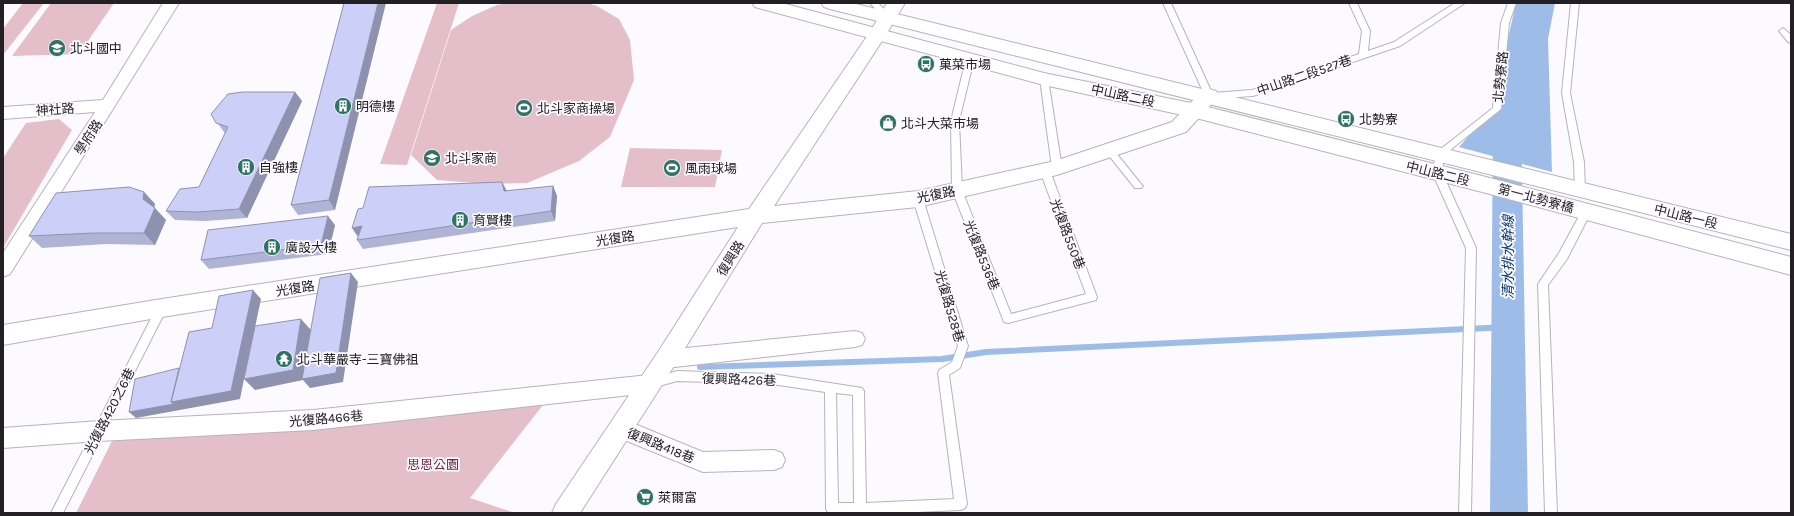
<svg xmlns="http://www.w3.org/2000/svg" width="1794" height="516" font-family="Karla,'Noto Sans TC',sans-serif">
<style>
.green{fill:#e4bfca}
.water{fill:#9dbde8}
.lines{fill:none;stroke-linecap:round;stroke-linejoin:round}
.stream{stroke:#9dbde8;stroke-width:6}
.river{fill:#9dbde8;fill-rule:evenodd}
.service-casing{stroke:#b7b2bc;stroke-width:2}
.minor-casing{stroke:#b7b2bc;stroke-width:2}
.tertiary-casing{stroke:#b7b2bc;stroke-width:2}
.primary-casing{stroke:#b7b2bc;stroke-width:2}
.service{fill:#fff;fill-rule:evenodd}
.minor{fill:#fff;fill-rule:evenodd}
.tertiary{fill:#fff;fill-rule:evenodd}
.primary{fill:#fff;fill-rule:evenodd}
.wall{fill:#afb3d5}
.shaded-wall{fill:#8f92ae}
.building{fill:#ccd0f8;stroke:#8f92ae}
.labels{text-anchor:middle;stroke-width:3.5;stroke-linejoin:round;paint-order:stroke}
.poi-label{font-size:13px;fill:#222024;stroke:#fcfafe;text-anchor:start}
.street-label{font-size:13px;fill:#222024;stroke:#fcfafe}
.park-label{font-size:13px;fill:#702c48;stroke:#fcfafe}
.water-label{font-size:14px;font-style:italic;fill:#0b386b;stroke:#fcfafe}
</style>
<rect width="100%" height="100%" fill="#fcfafe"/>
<!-- green -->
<path class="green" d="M23,3H44L3,55V29Z
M51,3H114L79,54L12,56Z
M437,3H459L407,165L380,164Z
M507,3H587L597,6L619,19L630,40L634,80L610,137L579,161L527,183L487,184L437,180L411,155L451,30L472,16L497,5Z
M59,119L72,130L3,248V158L26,123Z
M630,148L722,150L715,187H621Z
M543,405L470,498L515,513H76L112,441Z"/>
<!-- water -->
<path class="water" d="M1516,3H1555L1548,39L1552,172L1459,147L1492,109Z"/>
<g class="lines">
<!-- stream -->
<path class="stream" d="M700,367L942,359L986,352L1508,327"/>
<!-- river -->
<path class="river" d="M1507,106L1517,109L1521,116L1528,513H1490L1493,116L1497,109Z"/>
<defs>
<path id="service" d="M870,3H878L891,16V20H885Z
M1163,3H1171L1212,93L1252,90L1359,54L1362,31L1349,3H1357L1370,31L1368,51L1394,42L1455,3H1465L1400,46L1253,96L1209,99L1205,96Z
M1508,3H1516L1509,23L1501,109L1444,155L1442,172L1476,248L1471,513H1459L1466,248L1432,172L1437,152L1493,108L1501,23Z
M1571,3H1579L1570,93L1584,162L1585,189L1580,193L1575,189L1574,162L1562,93Z
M1783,28L1791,35V43L1788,42L1779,31Z
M970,56L974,59L959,121L962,190L1011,314L1086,294L1040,171L1045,168L1050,171L1097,297L1096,300L1008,323L1004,322L952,190L951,121L966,59Z
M1044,76L1048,79L1062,168L1057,171L1052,168L1040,79Z
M1109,147L1112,148L1141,184L1143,186L1141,188H1135L1106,152L1104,150Z
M918,195L923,199L968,346L960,368L949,375L967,504L965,508L961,510L893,513H828L826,509L825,392L772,384L677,381L652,388L648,386L647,383L648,380L677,371L772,374L862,388L864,391L866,503L954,499L938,373L939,370L952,362L958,346L913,199ZM836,393L853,395L854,503H838Z
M1586,208L1591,212L1567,259L1548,285L1557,513H1545L1538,284L1559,253L1583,209Z
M162,304L166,305L167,308L63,513H51L158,305Z"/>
<path id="minor" d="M163,3H179L10,274L3,277V253L95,112L3,119V107L103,100Z
M855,331L862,333L865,339L862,345L855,347L666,368L659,365L656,359L659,353L666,350Z
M649,375L656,378L659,384L656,390L649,393L313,430L99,441L3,448V428L99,421L313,410Z
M620,418L703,452L774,450L782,453L785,460L782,467L774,470L703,472L612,435L609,428L612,421Z"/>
<path id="tertiary" d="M887,3H905L884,38L774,206L918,191L1055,161L1172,122L1202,91L1209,89L1216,91L1219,96L1186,132L1057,175L918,207L762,223L674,366L580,513H552L556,504L658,352L738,227L162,317L3,345V325L162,299L749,209L870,32Z"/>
<path id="primary" d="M752,3H782L1044,73L1196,104L1486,177L1791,257V275L1486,193L1196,118L1044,85L755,7Z
M821,3H852L1791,234V250L830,9L824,7Z"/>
</defs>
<!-- service casing -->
<use href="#service" class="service-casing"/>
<!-- minor casing -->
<use href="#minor" class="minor-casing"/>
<!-- tertiary casing -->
<use href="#tertiary" class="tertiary-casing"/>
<!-- primary casing -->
<use href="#primary" class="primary-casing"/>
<!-- service -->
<use href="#service" class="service"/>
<!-- minor -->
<use href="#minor" class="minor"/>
<!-- tertiary -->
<use href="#tertiary" class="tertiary"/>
<!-- primary -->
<use href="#primary" class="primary"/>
</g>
<!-- wall -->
<path class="wall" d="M344,3L335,210L298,215L291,205Z
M295,92L302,101L247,218L205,221L175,220L166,211L199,187L225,133L224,132L211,114Z
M502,182L506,191L553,186L557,196L555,221L363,249L357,240L358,237Z
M144,192L155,204L154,208L166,220L155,245L106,244L42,248L29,236Z
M335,225L328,254L209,269L201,260Z"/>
<!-- shaded-wall -->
<path class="shaded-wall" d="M378,3H386L335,210L329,200Z
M295,92L302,101L247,218L239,209Z
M502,182L507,191H504Z
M553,186L557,196L555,221L551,211Z
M144,192L155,204L153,211L143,199Z
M155,208L166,220L155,245L144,233Z
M328,216L335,225L328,254L321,245Z
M362,226L358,237L352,228Z
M351,273L358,282L343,382L310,388L303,380L255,390L244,379L240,399L136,418L129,412L171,402L253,290L261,299L244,379L301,319L311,330L303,379Z"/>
<!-- building -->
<path class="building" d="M344,3H378L329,200L291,205Z
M243,92H295L239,209L197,212L166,211L180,189L199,187L228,127L216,123L211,114L228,94Z
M502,182L504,191L553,186L551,211L357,240L362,226L352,228L358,209L363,208L369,187Z
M129,187L144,192L143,199L155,208L144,233H94L29,236L56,193Z
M328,216L321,245L201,260L208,230Z
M351,273L336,373L302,379L320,278Z
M253,290L231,391L171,402L189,332L212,328L219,296Z
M301,319L293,370L244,379L255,326Z
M179,368L171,402L174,404L129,412L135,379Z"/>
<!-- icons -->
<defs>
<symbol id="school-disc" viewBox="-11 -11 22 22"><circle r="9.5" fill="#2f7365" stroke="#fcfafe"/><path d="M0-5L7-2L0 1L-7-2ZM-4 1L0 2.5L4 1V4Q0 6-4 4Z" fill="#fff"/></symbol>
<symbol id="bus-disc" viewBox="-11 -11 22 22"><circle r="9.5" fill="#2f7365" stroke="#fcfafe"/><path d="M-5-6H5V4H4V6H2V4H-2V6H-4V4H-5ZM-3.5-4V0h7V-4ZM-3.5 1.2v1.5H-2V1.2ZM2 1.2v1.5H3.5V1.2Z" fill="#fff"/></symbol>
<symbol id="building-disc" viewBox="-11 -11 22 22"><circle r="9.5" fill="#2f7365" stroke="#fcfafe"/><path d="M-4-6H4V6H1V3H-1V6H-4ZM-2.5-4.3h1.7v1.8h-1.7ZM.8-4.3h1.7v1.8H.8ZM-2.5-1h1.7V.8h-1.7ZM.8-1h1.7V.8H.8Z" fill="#fff"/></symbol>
<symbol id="stadium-disc" viewBox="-11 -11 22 22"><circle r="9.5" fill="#2f7365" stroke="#fcfafe"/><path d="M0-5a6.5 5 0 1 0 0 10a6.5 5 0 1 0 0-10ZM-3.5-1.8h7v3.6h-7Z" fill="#fff"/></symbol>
<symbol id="shop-disc" viewBox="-11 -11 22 22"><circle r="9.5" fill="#2f7365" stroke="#fcfafe"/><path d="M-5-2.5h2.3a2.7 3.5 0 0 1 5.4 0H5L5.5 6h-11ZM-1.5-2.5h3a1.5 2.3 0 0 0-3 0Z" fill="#fff"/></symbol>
<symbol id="temple-disc" viewBox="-11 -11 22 22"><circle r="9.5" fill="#2f7365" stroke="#fcfafe"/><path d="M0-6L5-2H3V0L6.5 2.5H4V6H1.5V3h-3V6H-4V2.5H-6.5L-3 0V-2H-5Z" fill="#fff"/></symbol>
<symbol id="supermarket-disc" viewBox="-11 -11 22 22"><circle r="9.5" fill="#2f7365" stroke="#fcfafe"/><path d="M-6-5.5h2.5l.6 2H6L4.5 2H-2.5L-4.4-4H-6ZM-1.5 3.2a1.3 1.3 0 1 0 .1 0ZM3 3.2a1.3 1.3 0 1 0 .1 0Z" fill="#fff"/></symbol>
</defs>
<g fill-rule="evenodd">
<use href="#school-disc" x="47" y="38" width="20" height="20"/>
<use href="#bus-disc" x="916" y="54" width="20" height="20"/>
<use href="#building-disc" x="333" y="96" width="20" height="20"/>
<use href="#stadium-disc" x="514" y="98" width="20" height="20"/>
<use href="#bus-disc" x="1336" y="109" width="20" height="20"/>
<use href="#shop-disc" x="878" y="113" width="20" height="20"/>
<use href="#school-disc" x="422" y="148" width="20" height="20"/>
<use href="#building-disc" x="236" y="157" width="20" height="20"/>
<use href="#stadium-disc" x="662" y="158" width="20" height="20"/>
<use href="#building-disc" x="450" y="210" width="20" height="20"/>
<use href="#building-disc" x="262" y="237" width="20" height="20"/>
<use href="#temple-disc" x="274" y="349" width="20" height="20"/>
<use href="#supermarket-disc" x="635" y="487" width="20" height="20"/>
</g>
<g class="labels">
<!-- poi labels -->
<g class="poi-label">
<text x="70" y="53">北斗國中</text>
<text x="939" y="69">菓菜市場</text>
<text x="356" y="111">明德樓</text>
<text x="537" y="113">北斗家商操場</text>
<text x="1359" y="124">北勢寮</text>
<text x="901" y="128">北斗大菜市場</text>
<text x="445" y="163">北斗家商</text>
<text x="259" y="172">自強樓</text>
<text x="685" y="173">風雨球場</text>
<text x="473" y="225">育賢樓</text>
<text x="285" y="252">廣設大樓</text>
<text x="297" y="364">北斗華嚴寺-三寶佛祖</text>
<text x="658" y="502">萊爾富</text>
</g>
<!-- street labels -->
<g class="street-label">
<text transform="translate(1304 75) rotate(-19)" y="5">中山路二段527巷</text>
<text transform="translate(1500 77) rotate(-84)" y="5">北勢寮路</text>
<text transform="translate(1123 95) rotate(12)" y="5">中山路二段</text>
<text transform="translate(55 109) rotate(-4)" y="5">神社路</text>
<text transform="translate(88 137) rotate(-57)" y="5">學府路</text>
<text transform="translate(1438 173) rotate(14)" y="5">中山路二段</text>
<text transform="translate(936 194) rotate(-11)" y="5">光復路</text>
<text transform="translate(1536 198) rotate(15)" y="5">第一北勢寮橋</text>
<text transform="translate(1686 216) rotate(14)" y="5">中山路一段</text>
<text transform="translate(1068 234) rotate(69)" y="5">光復路550巷</text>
<text transform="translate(615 238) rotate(-9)" y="5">光復路</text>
<text transform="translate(982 255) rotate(68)" y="5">光復路536巷</text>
<text transform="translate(730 258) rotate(-58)" y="5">復興路</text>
<text transform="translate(295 288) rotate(-9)" y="5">光復路</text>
<text transform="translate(950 306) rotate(74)" y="5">光復路528巷</text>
<text transform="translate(739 379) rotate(2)" y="5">復興路426巷</text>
<text transform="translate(109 411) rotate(-63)" y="5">光復路420之6巷</text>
<text transform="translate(326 418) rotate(-5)" y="5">光復路466巷</text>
<text transform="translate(661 445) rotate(22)" y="5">復興路418巷</text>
</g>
<!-- park labels -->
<g class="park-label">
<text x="433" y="469">思恩公園</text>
</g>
<!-- water labels -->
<g class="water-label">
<text transform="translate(1508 257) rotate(-90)" y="5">清水排水幹線</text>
</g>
</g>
<!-- border -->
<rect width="1794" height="516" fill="none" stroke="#222024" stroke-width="8"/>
</svg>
